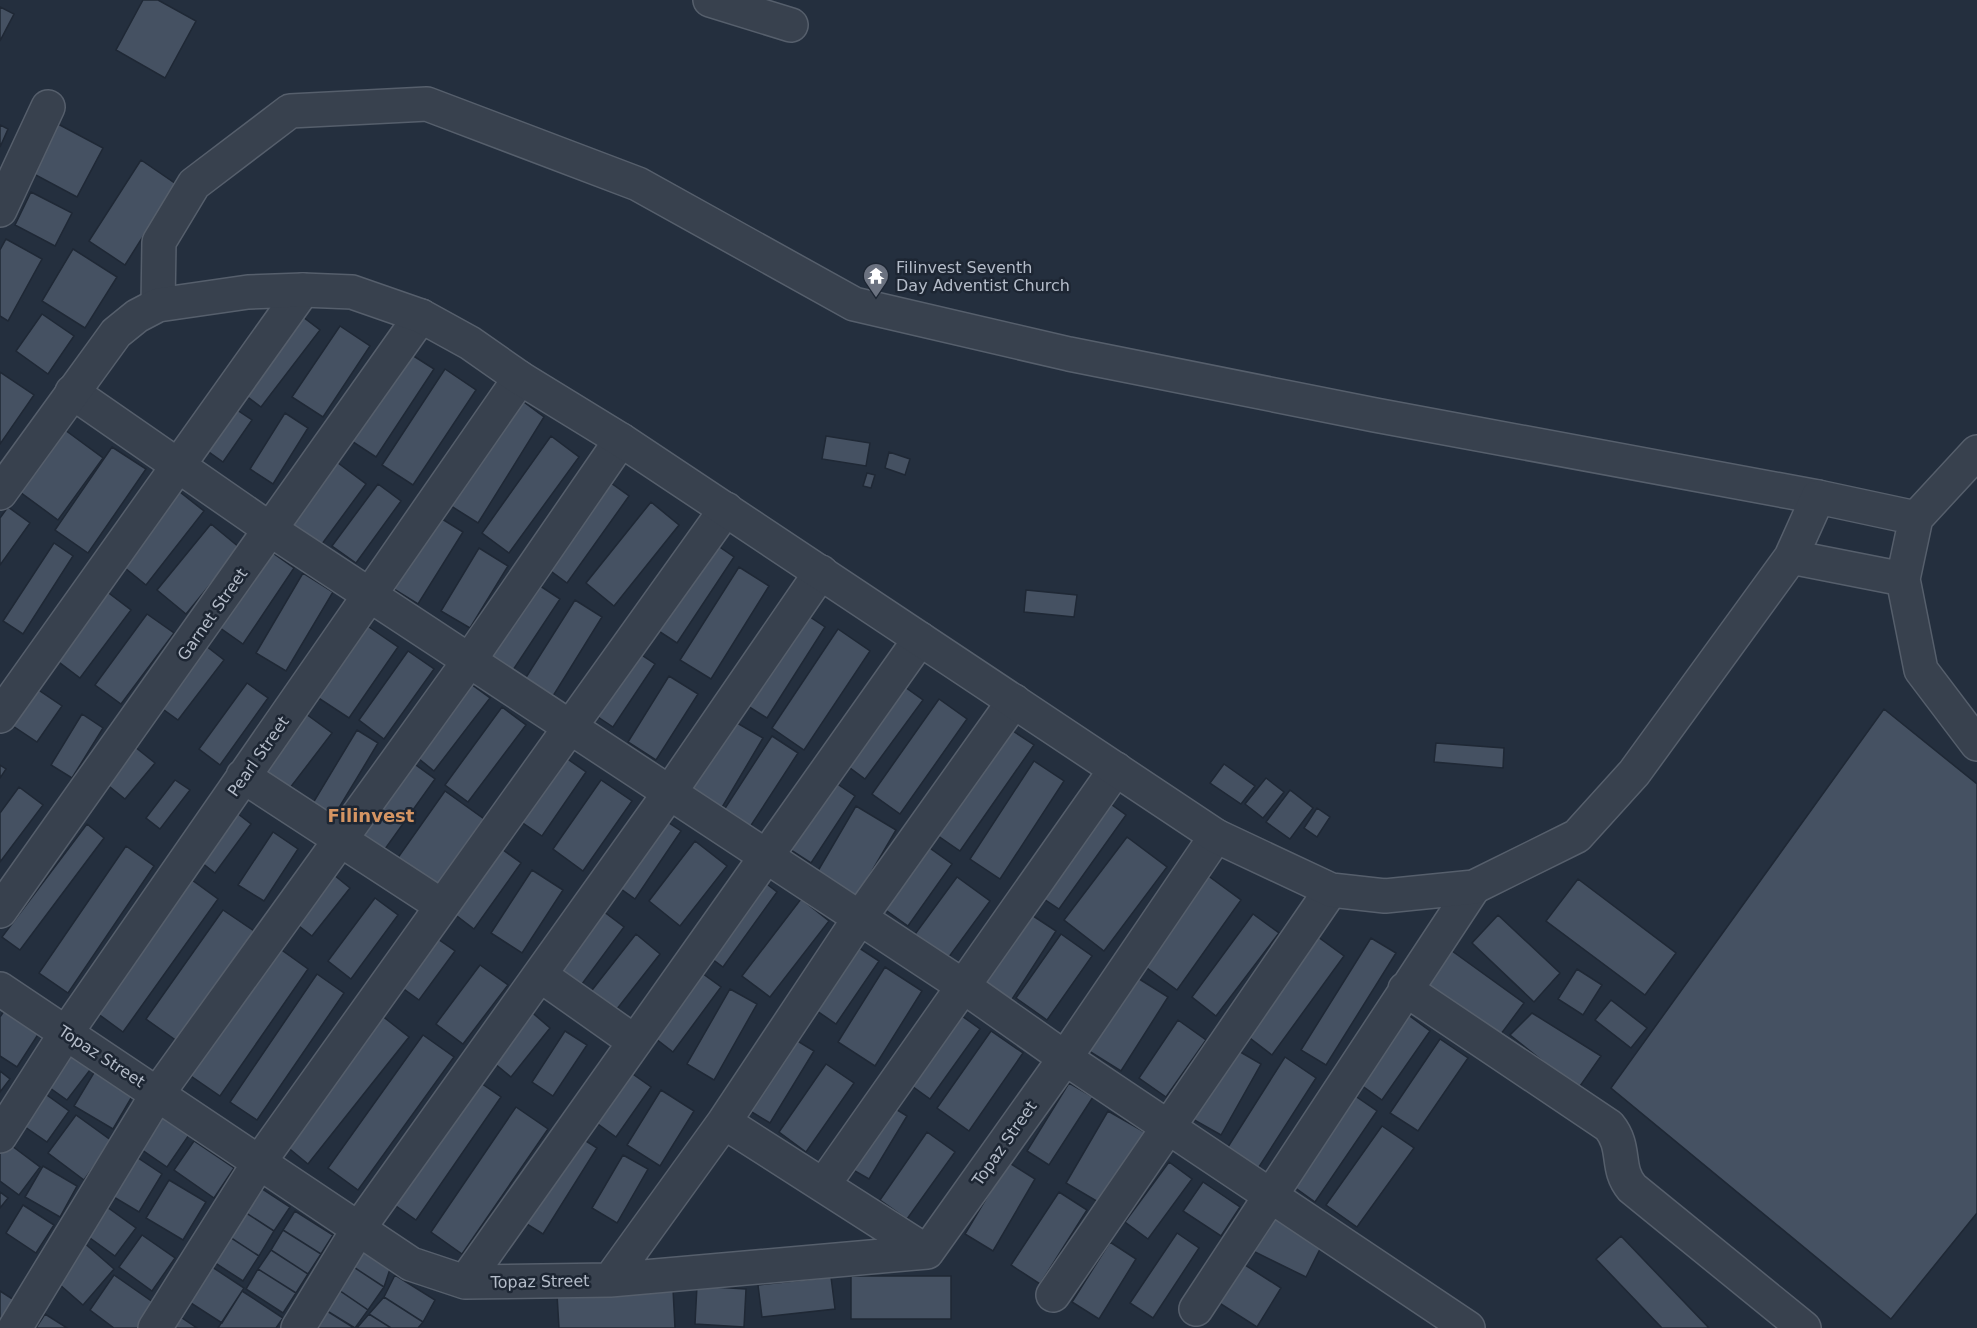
<svg xmlns="http://www.w3.org/2000/svg" width="1977" height="1328" font-family="'DejaVu Sans',sans-serif">
<style>
.building{fill:#455162;stroke:#1f2835;stroke-width:1.5}
.lines{fill:none;stroke-linecap:round;stroke-linejoin:round}
.minor-casing{stroke:#565f6c;stroke-width:36}
.tertiary-casing{stroke:#565f6c;stroke-width:36}
.minor{stroke:#38414e;stroke-width:33}
.tertiary{stroke:#38414e;stroke-width:33}
.labels{text-anchor:middle;stroke-width:5;stroke-linejoin:round;paint-order:stroke}
.poi-label{font-size:16px;fill:#b4bcc9;stroke:#1d2633;text-anchor:start}
.street-label{font-size:16px;fill:#b4bcc9;stroke:#1d2633}
.neighbourhood-label{font-size:18px;font-weight:bold;fill:#d59563;stroke:#1d2633}
</style>
<rect width="100%" height="100%" fill="#242f3e"/>
<!-- building -->
<path class="building" d="M143,0H158L196,21L165,78L116,50Z
M0,7L14,14L0,41Z
M58,124L103,148L77,197L32,173Z
M0,125L8,129L0,147Z
M141,160L176,184L125,265L89,241Z
M31,192L72,213L55,246L15,225Z
M6,239L42,259L8,321L0,316V250Z
M73,249L117,277L85,328L42,301Z
M295,311L320,330L261,407L237,389Z
M42,314L74,336L48,374L16,351Z
M340,326L370,346L323,417L292,397Z
M401,348L434,369L376,457L344,436Z
M445,369L476,390L413,485L382,465Z
M0,372L34,395L0,444Z
M517,397L544,417L478,523L440,499Z
M231,406L252,420L223,462L202,447Z
M285,413L308,428L273,484L250,469Z
M65,430L103,458L58,520L20,492Z
M551,436L579,457L509,553L482,533Z
M826,436L870,443L866,466L822,459Z
M112,447L146,469L88,553L55,530Z
M889,452L910,459L905,475L885,468Z
M334,460L366,484L319,548L287,525Z
M867,473L875,475L871,488L863,486Z
M601,476L629,496L567,583L540,563Z
M378,484L401,501L356,563L332,546Z
M171,485L204,511L146,585L114,559Z
M651,502L679,525L614,606L586,583Z
M8,507L30,523L0,565V518Z
M434,514L463,532L418,604L389,586Z
M211,524L240,548L186,614L157,590Z
M708,539L734,557L677,643L651,626Z
M54,543L73,556L23,634L3,621Z
M479,548L508,566L470,628L441,611Z
M267,549L294,568L243,644L216,625Z
M739,567L769,586L711,679L680,660Z
M303,573L333,592L286,671L256,653Z
M528,578L560,599L513,670L482,649Z
M102,588L131,610L80,678L51,656Z
M1026,590L1077,595L1074,617L1024,612Z
M575,600L602,617L553,696L525,679Z
M801,611L825,627L767,718L743,703Z
M147,614L174,633L121,704L95,685Z
M366,625L398,647L349,718L317,697Z
M838,629L870,651L804,750L772,728Z
M206,646L224,660L178,720L160,707Z
M631,648L655,664L613,727L589,711Z
M408,651L434,669L384,739L359,720Z
M669,676L698,694L656,760L628,742Z
M895,680L923,700L865,779L838,759Z
M468,682L490,698L434,771L413,754Z
M247,683L268,698L220,765L199,749Z
M31,685L62,706L37,742L7,722Z
M939,699L967,719L900,814L872,794Z
M502,707L526,725L468,802L445,785Z
M1884,709L1977,784V1213L1891,1319L1611,1088Z
M82,714L103,728L72,778L51,765Z
M306,714L332,733L283,797L258,778Z
M725,716L763,738L721,809L683,787Z
M1004,725L1034,745L960,851L931,831Z
M357,730L378,743L331,821L310,808Z
M772,736L798,753L748,830L722,813Z
M1436,743L1504,748L1503,768L1434,762Z
M135,747L155,763L125,799L105,783Z
M559,753L586,772L542,836L514,817Z
M409,760L435,779L380,856L355,838Z
M1034,761L1064,781L1000,879L970,859Z
M1224,764L1255,786L1241,804L1210,783Z
M0,765L6,769L0,778Z
M824,775L855,796L811,863L780,843Z
M1266,778L1284,792L1263,818L1245,804Z
M175,780L190,790L160,829L146,818Z
M601,780L632,801L583,871L553,849Z
M19,787L43,805L0,862V813Z
M1290,790L1313,808L1290,839L1266,822Z
M445,791L484,819L436,887L397,859Z
M1105,800L1126,815L1059,909L1038,895Z
M856,806L896,830L855,900L815,876Z
M1317,808L1330,817L1317,837L1304,828Z
M233,810L251,824L215,873L197,859Z
M657,815L681,831L635,899L610,881Z
M87,824L104,838L20,950L2,937Z
M273,832L298,849L264,901L238,885Z
M1127,837L1167,867L1104,951L1064,920Z
M917,839L952,864L908,926L873,901Z
M695,841L727,866L680,926L649,901Z
M126,846L154,866L68,993L39,973Z
M499,847L521,863L474,929L453,913Z
M532,870L563,890L522,953L491,933Z
M185,875L218,899L123,1032L90,1008Z
M334,875L350,888L312,936L295,923Z
M1207,875L1241,900L1177,990L1143,965Z
M957,877L990,901L943,965L910,941Z
M759,878L777,892L723,967L704,953Z
M1578,879L1676,953L1645,995L1546,921Z
M375,898L398,915L351,979L328,961Z
M801,899L829,921L770,997L742,976Z
M595,905L624,927L579,988L550,967Z
M1021,908L1056,931L1007,1007L972,983Z
M223,910L254,931L177,1041L146,1019Z
M1253,914L1279,933L1216,1016L1192,997Z
M1498,915L1560,973L1534,1002L1472,943Z
M636,934L660,954L613,1014L589,994Z
M1061,934L1092,956L1047,1020L1016,998Z
M432,935L455,951L419,1000L397,984Z
M1318,937L1344,956L1272,1055L1246,1035Z
M1371,938L1396,953L1326,1065L1301,1050Z
M847,940L879,961L836,1024L804,1002Z
M276,946L308,969L220,1096L188,1074Z
M1452,951L1524,1003L1498,1038L1426,986Z
M480,965L508,985L463,1044L436,1024Z
M885,967L922,991L875,1066L838,1042Z
M1577,969L1602,985L1583,1015L1558,999Z
M699,971L721,987L673,1052L651,1035Z
M317,974L344,993L257,1120L230,1102Z
M1136,977L1168,997L1121,1071L1089,1051Z
M730,989L757,1004L714,1080L687,1064Z
M1611,1000L1647,1028L1631,1048L1595,1020Z
M528,1009L550,1028L511,1077L488,1058Z
M4,1011L39,1033L17,1067L0,1056V1017Z
M955,1011L980,1029L930,1099L905,1081Z
M1403,1011L1430,1031L1382,1100L1354,1080Z
M1532,1013L1601,1056L1578,1089L1510,1035Z
M381,1015L409,1037L308,1164L280,1141Z
M1178,1020L1206,1040L1166,1097L1139,1078Z
M565,1031L587,1045L553,1096L532,1082Z
M991,1031L1023,1053L969,1131L937,1108Z
M786,1034L814,1051L770,1123L742,1106Z
M423,1035L454,1057L358,1190L328,1168Z
M1440,1039L1468,1058L1418,1131L1390,1113Z
M1230,1046L1261,1064L1221,1135L1189,1117Z
M69,1048L93,1066L67,1100L43,1083Z
M1285,1057L1316,1078L1257,1170L1226,1150Z
M826,1064L854,1083L806,1152L779,1132Z
M98,1066L137,1088L113,1129L74,1106Z
M627,1070L651,1087L616,1137L591,1119Z
M0,1071L10,1079L0,1092Z
M472,1077L501,1097L416,1220L386,1199Z
M1069,1083L1093,1097L1049,1165L1027,1151Z
M37,1088L69,1111L47,1142L15,1120Z
M1345,1089L1377,1111L1315,1202L1283,1179Z
M661,1090L694,1111L660,1166L627,1145Z
M886,1103L907,1116L869,1179L848,1167Z
M516,1107L548,1129L462,1254L431,1232Z
M158,1110L191,1132L167,1167L135,1145Z
M1108,1111L1148,1134L1105,1206L1066,1183Z
M76,1115L112,1141L84,1180L48,1153Z
M1382,1126L1414,1148L1357,1227L1326,1205Z
M927,1132L955,1152L907,1219L880,1200Z
M575,1134L597,1148L543,1234L522,1221Z
M4,1140L40,1167L19,1195L0,1181V1145Z
M194,1141L234,1168L214,1198L174,1170Z
M132,1154L162,1174L139,1212L107,1193Z
M623,1155L648,1169L617,1223L592,1208Z
M1008,1162L1035,1179L993,1251L965,1234Z
M1169,1162L1192,1179L1148,1239L1125,1222Z
M43,1166L77,1186L60,1217L25,1197Z
M169,1180L206,1202L183,1240L146,1218Z
M250,1181L290,1207L274,1231L234,1205Z
M1203,1182L1240,1207L1221,1236L1183,1211Z
M0,1192L8,1198L0,1208Z
M1059,1192L1087,1210L1040,1284L1011,1265Z
M100,1202L136,1228L115,1256L79,1230Z
M23,1205L54,1225L36,1253L6,1233Z
M234,1205L274,1231L259,1256L219,1230Z
M1268,1210L1325,1239L1306,1277L1249,1249Z
M295,1211L333,1235L321,1254L283,1230Z
M219,1230L259,1256L243,1281L203,1255Z
M283,1230L321,1254L308,1274L271,1250Z
M1177,1233L1199,1248L1153,1318L1130,1303Z
M142,1235L175,1258L152,1291L119,1267Z
M1621,1236L1709,1328H1662L1596,1259Z
M82,1241L114,1269L83,1305L51,1277Z
M1110,1242L1136,1259L1099,1319L1072,1302Z
M355,1243L391,1266L384,1287L349,1264Z
M271,1250L308,1274L296,1293L258,1269Z
M1234,1258L1281,1288L1257,1327L1210,1297Z
M203,1261L244,1288L222,1323L180,1296Z
M349,1264L384,1287L368,1310L333,1286Z
M258,1269L296,1293L283,1313L246,1289Z
M114,1275L157,1305L140,1328H114L90,1310Z
M395,1275L435,1300L423,1322L384,1297Z
M851,1276H951V1319H851Z
M831,1277L835,1309L762,1317L758,1285Z
M333,1286L368,1310L355,1328L319,1306Z
M697,1286L746,1289L744,1327L695,1324Z
M673,1289L675,1328H559L557,1294Z
M0,1291L14,1300L0,1323Z
M242,1291L283,1318L276,1328H218Z
M384,1297L423,1322L418,1328H391L369,1314Z
M319,1306L354,1328H313Z
M173,1312L197,1328H163Z
M45,1314L67,1328H36Z
M369,1314L391,1328H357Z"/>
<g class="lines">
<defs>
<path id="minor" d="M710,0L791,25
M0,210L48,107
M158,305L159,242L194,184L290,111L427,104L638,184L854,304L1069,354L1375,415L1818,497
M72,392L271,530L963,986L1065,1058L1468,1328
M0,716L303,290
M243,776L442,906
M0,911L421,316
M540,975L635,1042
M0,989L411,1264L465,1282L610,1280L927,1252L1065,1058L1216,836
M1405,989L1609,1126C1627,1148 1615,1168 1632,1188L1804,1328
M724,1122L927,1252
M0,1136L66,1033L520,378
M824,1184L1116,769
M610,1280L724,1122L859,919L1014,701
M465,1282L920,639
M1053,1295L1331,890
M1196,1309L1474,887
M15,1328L158,1093L469,661L621,440
M155,1328L260,1161L726,509
M298,1328L359,1228L668,795L821,572"/>
<path id="tertiary" d="M1977,452L1916,518L1903,579L1921,670L1977,744
M0,493L116,333L137,316L158,305L248,292L303,290L352,292L421,316L470,343L520,378L621,440L1216,836L1331,890L1385,896L1474,887L1577,836L1634,773L1791,557L1818,497L1916,518
M1791,557L1903,579"/>
</defs>
<!-- minor casing -->
<use href="#minor" class="minor-casing"/>
<!-- tertiary casing -->
<use href="#tertiary" class="tertiary-casing"/>
<!-- minor -->
<use href="#minor" class="minor"/>
<!-- tertiary -->
<use href="#tertiary" class="tertiary"/>
</g>
<!-- icons -->
<defs>
<symbol id="temple-pin" viewBox="-11 -11 22 30"><path d="M0 17L-7.5 6A9.5 9.5 0 1 1 7.5 6Z" fill="#6b7280" stroke="#1d2633"/><path d="M0-6L5-2H3V0L6.5 2.5H4V6H1.5V3h-3V6H-4V2.5H-6.5L-3 0V-2H-5Z" fill="#fff"/></symbol>
</defs>
<g fill-rule="evenodd">
<use href="#temple-pin" x="861" y="261" width="30" height="40"/>
</g>
<g class="labels">
<!-- poi labels -->
<g class="poi-label">
<text x="896" y="273">Filinvest Seventh<tspan x="896" dy="18">Day Adventist Church</tspan></text>
</g>
<!-- street labels -->
<g class="street-label">
<text transform="translate(212 614) rotate(-55)" y="6">Garnet Street</text>
<text transform="translate(258 756) rotate(-55)" y="6">Pearl Street</text>
<text transform="translate(102 1056) rotate(33)" y="6">Topaz Street</text>
<text transform="translate(1004 1143) rotate(-55)" y="6">Topaz Street</text>
<text transform="translate(540 1281) rotate(-1)" y="6">Topaz Street</text>
</g>
<!-- neighbourhood labels -->
<g class="neighbourhood-label">
<text x="371" y="822">Filinvest</text>
</g>
</g>
</svg>
